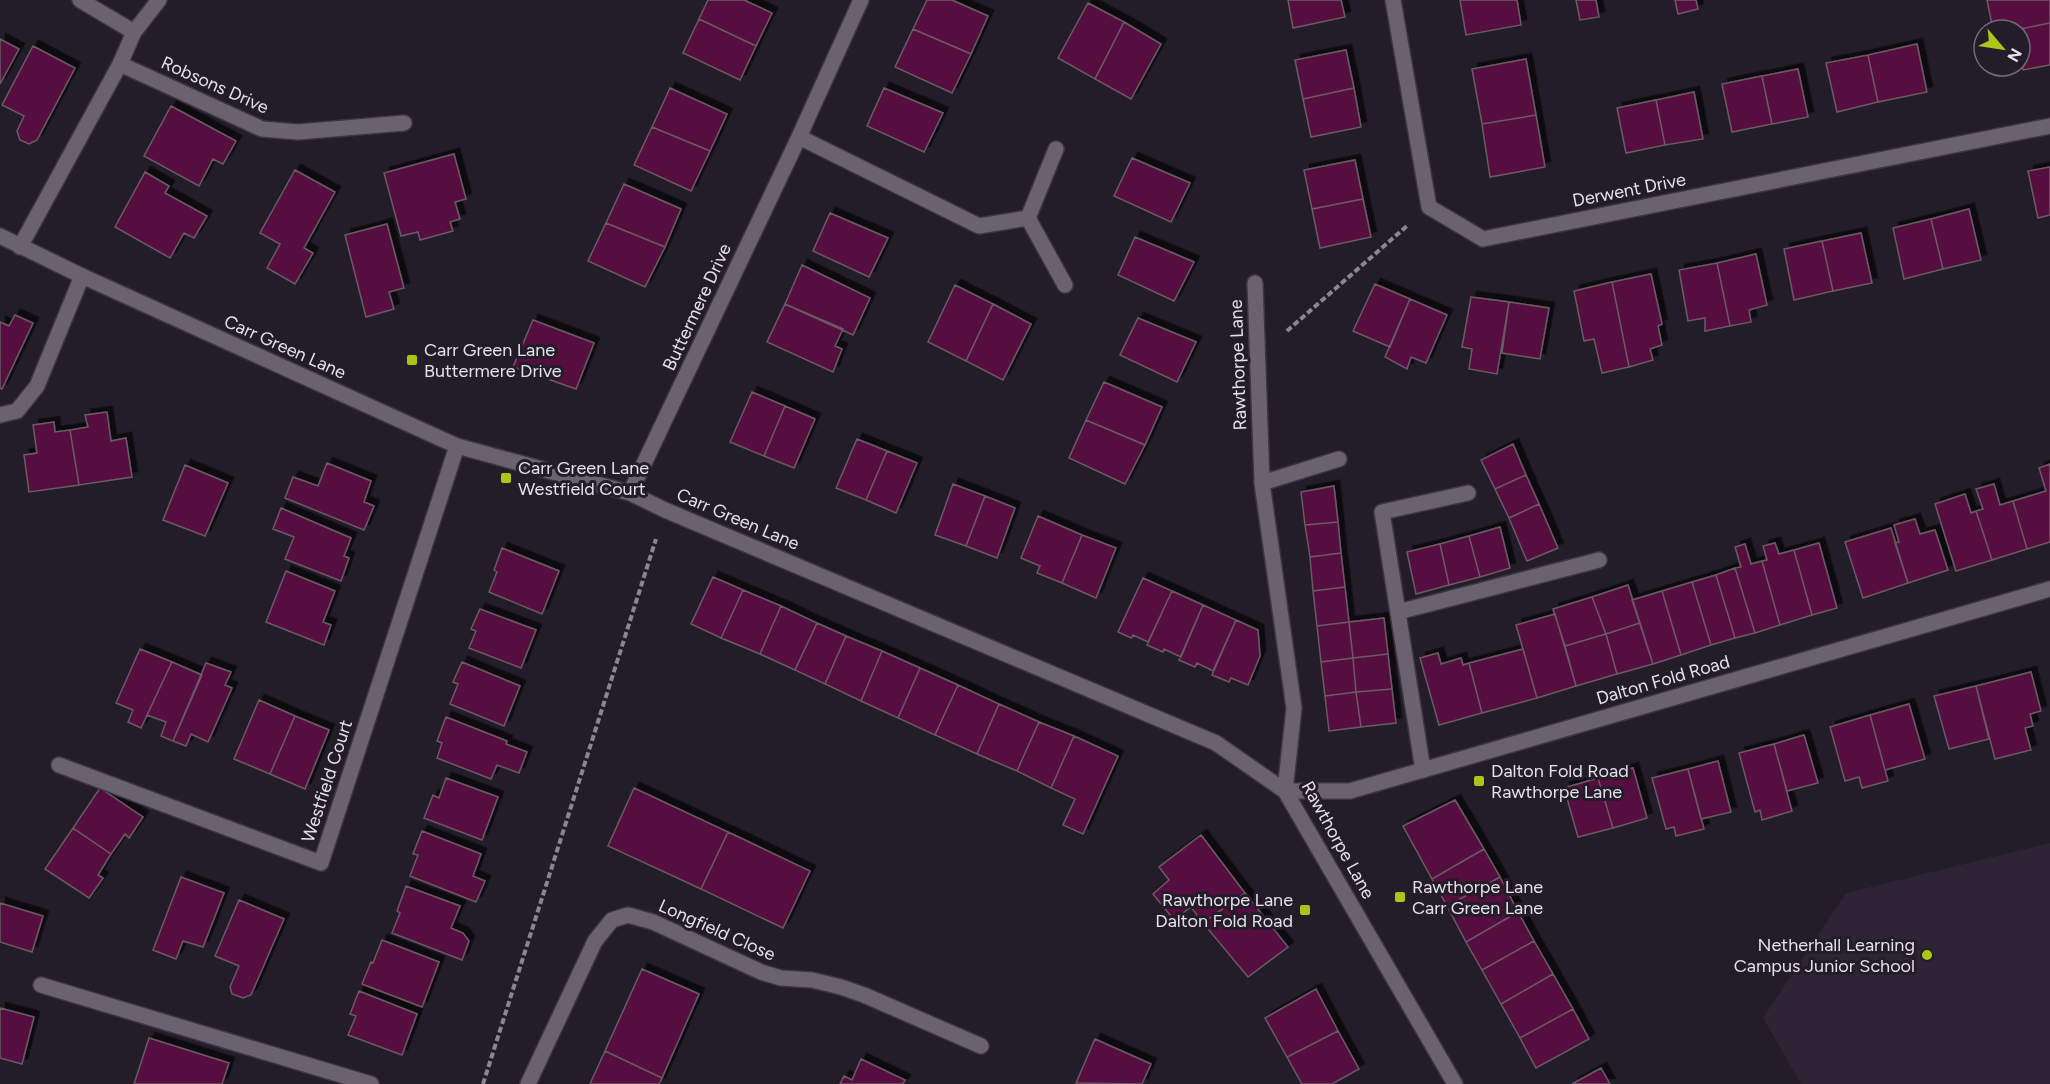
<svg xmlns="http://www.w3.org/2000/svg" width="2050" height="1084" font-family="Figtree,sans-serif">
<style>
.built{fill:#2e2436}
.building{fill:#570f41;stroke:#6a5a63;stroke-width:1.5;filter:url(#shadow)}
.lines{fill:none;stroke-linecap:round;stroke-linejoin:round}
.lane-casing{stroke:#3c3641;stroke-width:18}
.street-casing{stroke:#3c3641;stroke-width:18}
.path{stroke:#8c8691;stroke-width:4;stroke-dasharray:6 3;stroke-linecap:butt}
.lane{stroke:#6a6271;stroke-width:15}
.street{stroke:#6a6271;stroke-width:15}
.poi-dot{fill:#aac717;stroke:#231c29;stroke-width:2}
.labels{text-anchor:middle;stroke-width:6;stroke-linejoin:round;paint-order:stroke}
.street-label{font-size:18px;fill:#e5e0e9;stroke:#231c29}
.poi-label{font-size:18px;fill:#e5e0e9;stroke:#231c29;text-anchor:start}
</style>
<defs>
<filter id="shadow"><feDropShadow dx="5.5" dy="-5.5" stdDeviation="0" flood-color="#0009"/></filter>
</defs>
<rect width="100%" height="100%" fill="#231c29"/>
<!-- built -->
<path class="built" d="M2050,843V1084H1801L1763,1018L1846,893Z"/>
<!-- building -->
<path class="building" d="M708,0H744L772,13L756,46L699,19Z
M927,0H952L988,16L971,54L913,29Z
M1288,0H1341L1345,17L1293,28Z
M1460,0H1517L1521,25L1466,35Z
M1576,0H1596L1599,17L1580,20Z
M1675,0H1696L1698,9L1678,14Z
M1987,0H2050V23L2015,30H1993Z
M1088,3L1124,22L1095,79L1058,58Z
M699,19L756,46L740,80L683,53Z
M1124,22L1161,44L1131,99L1095,79Z
M2050,23V65L2023,70L2020,56V30H2015Z
M913,29L971,54L952,93L895,67Z
M0,39L19,49L0,84Z
M1917,44L1927,92L1878,102L1868,55Z
M33,46L75,68L37,140L29,144L20,140L17,131L24,116L2,105Z
M1346,50L1354,88L1303,99L1295,60Z
M1868,55L1878,102L1837,112L1826,63Z
M1526,59L1536,115L1482,124L1472,69Z
M1798,69L1808,117L1772,124L1762,76Z
M1762,76L1772,124L1732,132L1722,84Z
M670,88L727,114L710,151L652,127Z
M884,88L943,113L924,152L867,126Z
M1354,88L1361,127L1311,137L1303,99Z
M1694,92L1703,139L1665,145L1656,100Z
M1656,100L1665,145L1626,153L1617,108Z
M171,106L236,141L223,164L213,159L199,186L144,156Z
M1536,115L1545,167L1490,177L1482,124Z
M652,127L710,151L691,191L634,165Z
M454,154L466,199L455,202L460,219L450,222L453,231L420,240L418,232L401,236L384,173Z
M1132,158L1190,183L1171,222L1114,196Z
M1355,160L1363,199L1312,209L1304,170Z
M2050,167V215L2038,218L2028,171Z
M295,170L335,192L304,248L313,253L295,284L267,268L280,244L260,233Z
M145,172L169,186L165,193L207,216L194,238L184,233L170,258L115,227Z
M624,184L681,209L665,247L606,223Z
M1363,199L1371,237L1320,248L1312,209Z
M1969,209L1981,260L1943,269L1931,219Z
M830,213L888,238L869,277L813,251Z
M1931,219L1943,269L1904,279L1893,228Z
M606,223L665,247L645,287L588,261Z
M387,224L404,288L389,292L394,309L366,317L345,235Z
M1861,233L1872,283L1833,291L1822,241Z
M1135,237L1194,262L1174,301L1118,275Z
M1822,241L1833,291L1794,300L1784,249Z
M1756,254L1767,305L1749,310L1751,322L1730,326L1717,263Z
M1717,263L1730,326L1705,331V318L1688,321L1679,270Z
M802,265L870,298L853,335L785,304Z
M1651,274L1662,324L1658,326L1662,345L1650,349L1653,360L1629,367L1612,282Z
M1612,282L1629,367L1602,373L1594,339L1584,341L1574,291Z
M1375,284L1410,299L1390,347L1353,331Z
M955,285L993,304L966,361L928,342Z
M1471,297L1509,302L1497,374L1469,369L1472,349L1462,347Z
M1410,299L1447,315L1426,363L1411,357L1407,369L1385,357Z
M1509,302L1549,308L1540,359L1502,353Z
M785,304L843,329L835,346L842,349L833,372L767,342Z
M993,304L1031,324L1003,380L966,361Z
M15,315L33,323L2,389L0,388V322L9,326Z
M1138,318L1196,342L1177,382L1120,355Z
M533,320L594,343L576,389L513,367Z
M1104,382L1162,407L1145,445L1086,420Z
M752,392L785,406L764,456L730,442Z
M785,406L815,419L794,468L764,456Z
M107,412L111,441L126,438L132,477L79,485L70,430L88,427L85,415Z
M1086,420L1145,445L1125,484L1069,458Z
M54,422L55,432L70,430L79,485L29,492L24,455L37,453L33,425Z
M857,439L887,451L866,500L836,488Z
M1513,444L1526,475L1495,489L1481,460Z
M887,451L917,463L896,513L866,500Z
M327,463L371,481L364,502L374,506L364,530L285,498L293,477L318,486Z
M2050,464V542L2027,549L2013,501L2046,491L2039,468Z
M185,465L228,483L205,536L163,520Z
M1526,475L1539,504L1509,518L1495,489Z
M953,484L985,496L966,546L935,535Z
M1994,484L2000,505L2013,501L2027,549L1992,560L1976,511L1983,509L1976,489Z
M1334,486L1338,522L1305,525L1301,492Z
M1965,494L1971,513L1976,511L1992,560L1956,571L1935,504Z
M985,496L1015,508L997,558L966,546Z
M1539,504L1558,548L1527,561L1509,518Z
M281,508L351,538L344,556L349,558L341,581L285,559L294,537L273,529Z
M1038,516L1082,535L1062,583L1037,573L1040,566L1021,558Z
M1915,519L1920,534L1935,530L1948,570L1908,583L1895,543L1899,542L1894,525Z
M1338,522L1341,553L1310,557L1305,525Z
M1500,527L1510,568L1480,577L1469,536Z
M1891,528L1908,583L1863,598L1845,542Z
M1082,535L1116,548L1096,598L1062,583Z
M1469,536L1480,577L1449,585L1440,544Z
M1775,543L1779,554L1794,550L1812,615L1780,625L1762,561L1767,560L1763,546Z
M1819,543L1837,608L1812,615L1794,550Z
M1440,544L1449,585L1416,594L1407,552Z
M1745,544L1751,564L1762,561L1780,625L1755,633L1735,568L1741,567L1735,547Z
M502,548L559,571L542,614L489,592L497,572L494,570Z
M1341,553L1345,587L1313,591L1310,557Z
M1735,568L1755,633L1735,638L1716,575Z
M286,571L335,591L323,622L331,625L324,645L266,622Z
M1716,575L1735,638L1711,645L1692,582Z
M713,577L743,590L721,638L691,624Z
M1143,578L1172,591L1148,642L1133,635L1131,638L1118,632Z
M1692,582L1711,645L1681,655L1662,591Z
M1628,585L1640,623L1606,634L1592,597Z
M1345,587L1349,622L1317,626L1313,591Z
M743,590L781,606L760,654L721,638Z
M1172,591L1203,605L1181,657L1164,649L1163,652L1147,645Z
M1662,591L1681,655L1653,664L1632,600Z
M1592,597L1606,634L1565,646L1553,609Z
M1203,605L1236,620L1213,671L1197,663L1195,667L1179,660Z
M781,606L817,623L795,670L760,654Z
M480,609L536,630L521,668L469,648L476,631L471,629Z
M1555,614L1576,686L1537,698L1516,625Z
M1384,618L1388,654L1353,658L1349,622Z
M1236,620L1258,630L1260,656L1248,685L1231,678L1229,682L1212,675Z
M1349,622L1353,658L1321,662L1317,626Z
M817,623L846,636L825,684L795,670Z
M1640,623L1653,664L1617,674L1606,634Z
M1606,634L1617,674L1576,686L1565,646Z
M846,636L882,651L861,701L825,684Z
M140,649L172,662L141,728L128,722L133,710L116,703Z
M1523,649L1537,698L1482,713L1469,663Z
M882,651L920,668L898,718L861,701Z
M1438,653L1441,664L1461,658L1463,665L1469,663L1482,713L1439,725L1420,658Z
M1388,654L1392,689L1356,692L1353,658Z
M1353,658L1356,692L1325,696L1321,662Z
M172,662L202,675L173,741L161,736L166,722L147,715Z
M462,662L520,686L504,726L450,704L458,684L453,682Z
M206,663L231,672L225,685L232,688L208,742L191,734L186,746L173,741Z
M920,668L958,685L935,735L898,718Z
M2031,672L2041,711L2030,714L2033,726L2025,728L2031,750L1995,759L1976,686Z
M958,685L999,704L977,754L935,735Z
M1976,686L1989,739L1949,749L1934,696Z
M1392,689L1396,723L1361,727L1356,692Z
M1356,692L1361,727L1329,731L1325,696Z
M259,700L295,716L270,774L234,759Z
M999,704L1039,722L1017,771L977,754Z
M1909,704L1925,759L1885,770L1870,715Z
M1870,715L1888,781L1862,788L1859,777L1845,781L1830,727Z
M295,716L329,730L305,789L270,774Z
M446,717L507,741L506,744L527,752L519,773L497,765L491,779L437,758L442,743L437,741Z
M1039,722L1074,736L1051,788L1017,771Z
M1804,735L1818,783L1787,791L1774,744Z
M1074,736L1118,756L1083,834L1063,825L1075,799L1051,788Z
M1774,744L1792,811L1762,820L1760,810L1755,812L1739,753Z
M1718,761L1731,812L1701,819L1688,769Z
M1633,768L1647,818L1613,828L1598,778Z
M1688,769L1704,829L1676,836L1674,827L1666,829L1652,778Z
M446,778L498,797L482,840L424,818L433,795L439,798Z
M1598,778L1613,828L1578,837L1564,788Z
M100,788L143,817L129,838L125,834L111,854L73,828Z
M634,788L728,832L701,889L608,846Z
M1455,800L1484,849L1432,879L1403,826Z
M73,828L111,854L98,875L103,878L89,898L45,869Z
M422,831L481,854L473,876L485,881L476,902L410,876L418,855L413,854Z
M728,832L810,871L783,928L701,889Z
M1201,835L1245,893L1203,923L1191,907L1174,920L1153,894L1169,880L1159,867Z
M1484,849L1500,877L1447,906L1432,879Z
M181,877L224,893L203,947L183,941L176,959L153,950Z
M1500,877L1518,912L1466,942L1447,906Z
M406,886L460,906L451,928L463,933L469,941L462,960L392,933L400,913L397,911Z
M1245,893L1288,947L1248,977L1203,923Z
M239,900L284,919L251,995L243,998L232,994L230,987L239,966L215,956Z
M0,903L43,916L32,952L0,942Z
M1518,912L1534,941L1482,970L1466,942Z
M382,940L439,962L422,1007L362,984L371,962L373,963Z
M1534,941L1553,974L1501,1004L1482,970Z
M642,969L699,994L662,1078L605,1051Z
M1553,974L1573,1009L1520,1038L1501,1004Z
M1316,989L1338,1031L1287,1057L1265,1018Z
M359,991L417,1014L402,1055L348,1035L356,1016L350,1014Z
M0,1008L34,1017L22,1064L0,1058Z
M1573,1009L1589,1039L1536,1068L1520,1038Z
M1338,1031L1359,1069L1332,1084H1302L1287,1057Z
M149,1038L229,1063L222,1084H134Z
M1095,1039L1151,1064L1142,1084L1076,1083Z
M605,1051L662,1078L659,1084H590Z
M861,1059L905,1080L903,1084H840L844,1076L852,1080Z
M1601,1068L1610,1084H1572Z"/>
<g class="lines">
<defs>
<path id="lane" d="M120,64L262,129L298,132L404,123
M0,415L17,411L37,386L82,276
M1398,612L1599,560
M1423,770L1382,512L1468,493
M41,985L371,1084"/>
<path id="street" d="M80,0L134,32
M1393,0L1429,207L1483,239L2050,126
M799,137L979,226L1028,218L1065,285
M1028,218L1056,149
M0,236L82,276L457,446L630,493L665,510L1216,743L1285,791
M20,247L120,64L134,32L159,0
M1255,283L1262,483L1294,708L1285,791L1455,1084
M1262,483L1339,459
M630,493L799,137L861,0
M59,765L321,863L457,446
M1285,791H1350L2050,589
M528,1084L595,941L612,920L628,915L653,922L761,972L781,978L812,980L841,987L864,995L981,1046"/>
</defs>
<!-- lane casing -->
<use href="#lane" class="lane-casing"/>
<!-- street casing -->
<use href="#street" class="street-casing"/>
<!-- path -->
<path class="path" d="M1287,331L1408,225
M483,1084L656,539"/>
<!-- lane -->
<use href="#lane" class="lane"/>
<!-- street -->
<use href="#street" class="street"/>
</g>
<!-- markers -->
<g class="poi-dot">
<rect x="406" y="354" width="12" height="12" rx="3"/>
<rect x="500" y="472" width="12" height="12" rx="3"/>
<rect x="1473" y="775" width="12" height="12" rx="3"/>
<rect x="1394" y="891" width="12" height="12" rx="3"/>
<rect x="1299" y="904" width="12" height="12" rx="3"/>
<circle cx="1927" cy="955" r="6"/>
</g>
<g class="labels">
<!-- street labels -->
<g class="street-label">
<text transform="translate(215 85) rotate(24)" y="6">Robsons Drive</text>
<text transform="translate(1629 190) rotate(-11)" y="6">Derwent Drive</text>
<text transform="translate(697 307) rotate(-65)" y="6">Buttermere Drive</text>
<text transform="translate(285 347) rotate(24)" y="6">Carr Green Lane</text>
<text transform="translate(1238 365) rotate(-92)" y="6">Rawthorpe Lane</text>
<text transform="translate(738 519) rotate(23)" y="6">Carr Green Lane</text>
<text transform="translate(1663 680) rotate(-16)" y="6">Dalton Fold Road</text>
<text transform="translate(327 781) rotate(-72)" y="6">Westfield Court</text>
<text transform="translate(1338 840) rotate(61)" y="6">Rawthorpe Lane</text>
<text transform="translate(717 930) rotate(24)" y="6">Longfield Close</text>
</g>
<!-- poi labels -->
<g class="poi-label">
<text x="424" y="356">Carr Green Lane<tspan x="424" dy="21">Buttermere Drive</tspan></text>
<text x="518" y="474">Carr Green Lane<tspan x="518" dy="21">Westfield Court</tspan></text>
<text x="1491" y="777">Dalton Fold Road<tspan x="1491" dy="21">Rawthorpe Lane</tspan></text>
<text x="1412" y="893">Rawthorpe Lane<tspan x="1412" dy="21">Carr Green Lane</tspan></text>
<text x="1293" y="906" text-anchor="end">Rawthorpe Lane<tspan x="1293" dy="21">Dalton Fold Road</tspan></text>
<text x="1915" y="951" text-anchor="end">Netherhall Learning<tspan x="1915" dy="21">Campus Junior School</tspan></text>
</g>
</g>
<!-- north arrow -->
<g transform="translate(2002 48) rotate(119)"><circle r="28" fill="#231c29" stroke="#716a76" stroke-width="1.5"/>
<path d="M0-4.5L10 22L0 15L-10 22Z" fill="#aac717"/>
<text y="-9" font-size="16" font-weight="bold" text-anchor="middle" fill="#e5e0e9">N</text>
</g>
</svg>
